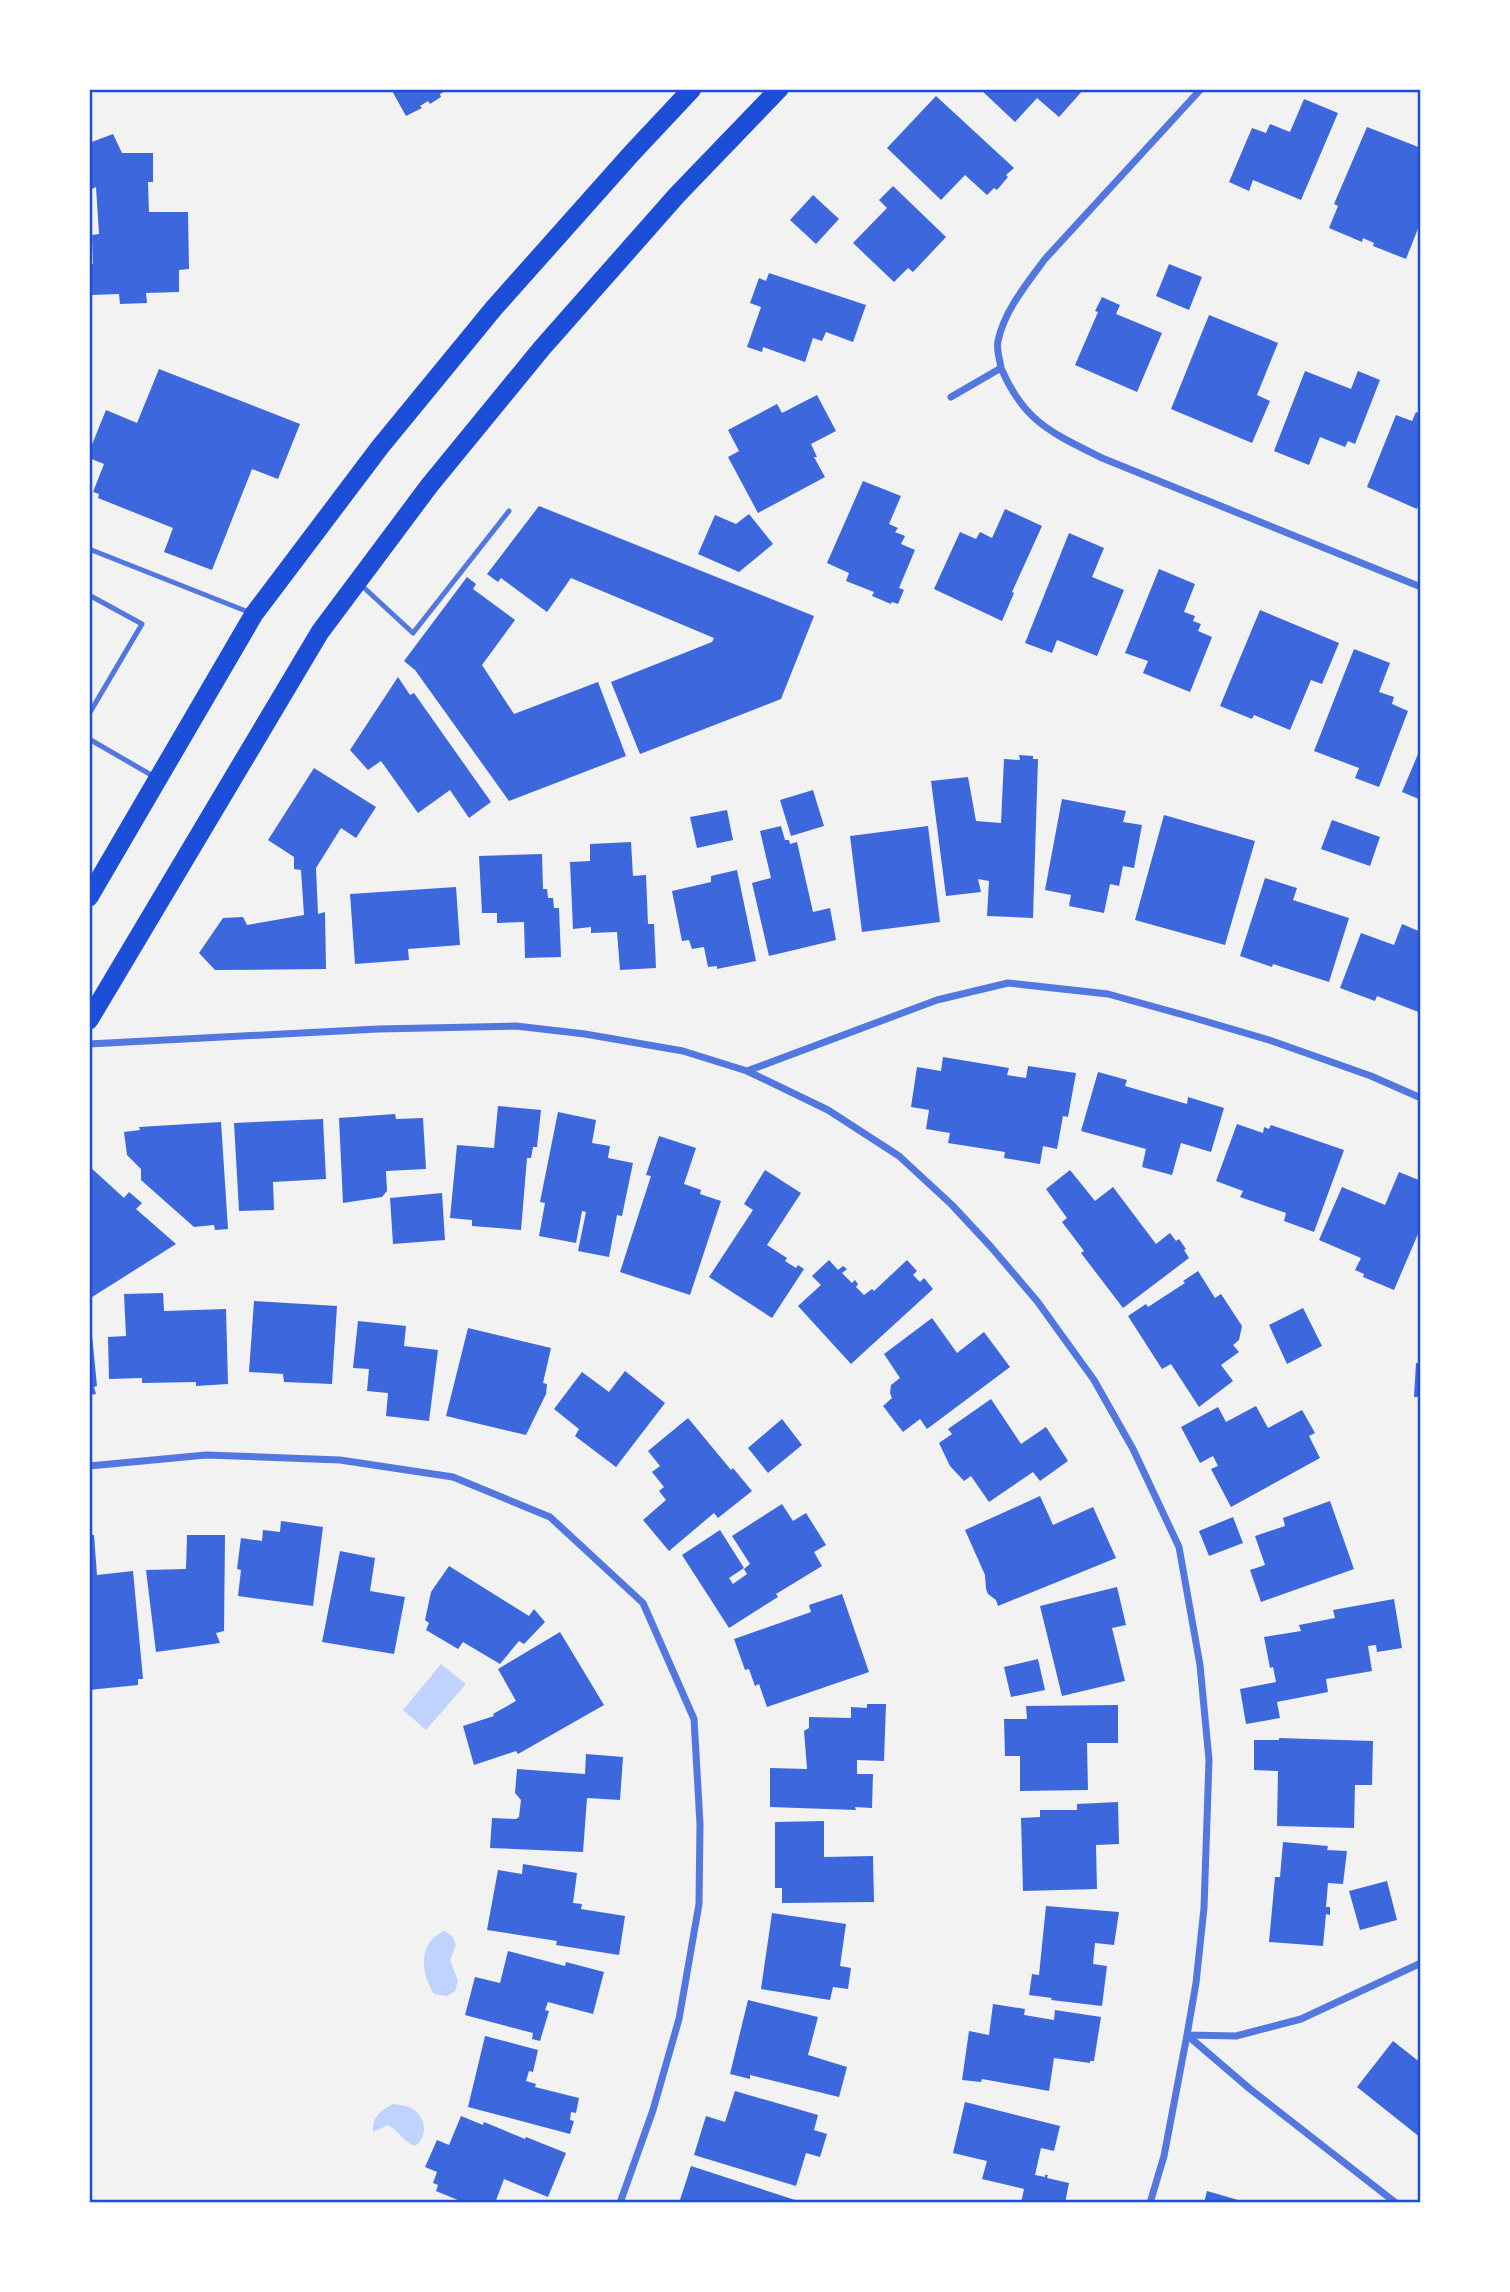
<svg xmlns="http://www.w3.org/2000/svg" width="1510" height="2292" font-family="'Asap Condensed',sans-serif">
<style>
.water{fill:#bfd3fe}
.building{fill:#3d67dc}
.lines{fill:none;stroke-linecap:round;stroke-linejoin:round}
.service{stroke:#5277de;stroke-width:5}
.minor{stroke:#5277de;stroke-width:7}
.trunk{stroke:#1d4ed8;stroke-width:19}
.neatline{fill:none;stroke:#1d4ed8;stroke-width:2.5}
</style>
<rect width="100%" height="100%" fill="#f2f2f2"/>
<!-- water -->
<path class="water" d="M441,1664L466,1684L426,1730L403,1710Z
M444,1931L452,1936L456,1945L450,1960L458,1981L455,1991L447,1996L434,1994C420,1972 418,1943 444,1931Z
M393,2104C399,2105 406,2105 411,2108C426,2116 429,2136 415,2146C404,2142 399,2131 388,2125L373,2132C372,2117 380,2111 393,2104Z"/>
<!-- building -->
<path class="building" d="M391,89H444L445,91L440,94L441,97L430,104L428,101L420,106L422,108L406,116Z
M980,89H1084L1059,117L1037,98L1015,122Z
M936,96L1014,168L1006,175L1008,177L997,190L994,188L987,195L965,175L941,200L887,148Z
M1304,99L1338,113L1301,200L1253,180L1249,191L1229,182L1252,128L1266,133L1270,124L1290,132Z
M1367,127L1421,148V221L1406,259L1373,246L1374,243L1363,238L1362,242L1329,228L1338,206L1334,204Z
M113,134L122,153H153V182H148L149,212H188L189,269L179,270V292L146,293L147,303L120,304L119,294L91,295L89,264H93L92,235L99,234L96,187L92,189L89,182V143Z
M893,186L946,237L913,272L908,268L894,282L853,243L887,208L879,200Z
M813,195L839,219L816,244L790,220Z
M1169,264L1202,277L1189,310L1156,296Z
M769,273L866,305L853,342L826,332L822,341L813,338L805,362L763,347L762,352L747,347L761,307L750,303L759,278L766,281Z
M1102,297L1120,305L1116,314L1162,333L1137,392L1075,365L1098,312L1095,311Z
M1209,315L1278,343L1257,395L1270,401L1252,443L1171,409Z
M159,369L300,424L278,479L252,469L212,570L164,552L173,528L98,498L99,494L93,492L104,464L89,458V452L106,410L137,423Z
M1305,371L1351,389L1358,371L1380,380L1355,444L1348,441L1345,447L1320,437L1309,465L1274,451Z
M817,395L836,431L811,444L817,457H814L825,477L758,513L728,457L739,451L728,430L777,404L782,413Z
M1416,412L1421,414V499L1417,509L1367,487L1396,415L1412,421Z
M863,481L901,496L889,524L898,528L895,532L905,536L901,544L915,550L899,588L904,590L898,604L892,602L891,604L872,596L874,592L846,581L849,573L827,563Z
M539,506L814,616L781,699L640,754L611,682L712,642L714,638L571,578L547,612L501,578L498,582L487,574Z
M1005,509L1042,526L1012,592L1014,593L1002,621L934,589L960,532L976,539L980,532L992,538Z
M749,514L773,544L739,572L698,554L715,515L736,524Z
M1069,533L1104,548L1092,577L1124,590L1097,656L1057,640L1052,653L1025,643Z
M1159,569L1195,584L1184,612L1195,616L1193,621L1201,624L1198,631L1212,637L1190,692L1143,673L1148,661L1125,653Z
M467,577L476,584L473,589L515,620L482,665L514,714L598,682L626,756L509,801L415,670L404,661Z
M1260,610L1339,643L1322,684L1311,680L1290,730L1254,715L1252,719L1220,706Z
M1354,649L1390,663L1379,692L1394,697L1392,704L1408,711L1379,787L1355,778L1359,768L1314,751Z
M398,677L410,695L414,693L491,802L469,818L450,790L418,813L381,761L368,770L350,750Z
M1421,747V800L1402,792Z
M1019,755L1033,756V759H1038L1033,918L987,916L989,881L978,879L981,892L946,896L931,781L968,777L976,821L1001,823L1004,759L1020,760Z
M314,768L376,807L356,838L341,828L316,868L318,914L325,912L326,969L215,970L199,953L223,918L243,917L247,925L304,915L301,870L294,869V857L268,840Z
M813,790L824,826L791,836L780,800Z
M1062,799L1126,811L1123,822L1142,825L1134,868L1123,866L1119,886L1110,884L1104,913L1069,906L1071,895L1045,890Z
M727,810L733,840L697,848L690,817Z
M1164,815L1255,841L1225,945L1135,920Z
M1332,820L1380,837L1370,866L1321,849Z
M781,826L785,840H789L790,844L797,842L813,912L830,908L836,940L769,956L752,883L771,878L760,831Z
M928,826L940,922L862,932L850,836Z
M631,842L633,876L646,875L648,924H654L656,968L620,970L617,932L591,933V927L573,929L570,862L590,861V844Z
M542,854L543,889H547L548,898H553L554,908H559L561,957L525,958L524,922L497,923V913H482L479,856Z
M737,870L756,961L717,969V966L708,967L704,947L692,949L689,940L682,941L672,891L711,882V876Z
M1265,878L1297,888L1293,900L1349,918L1329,982L1273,964L1272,967L1240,956Z
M456,887L460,945L408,949L409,960L355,964L350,894Z
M1402,924L1421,932V1013L1377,996L1375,1001L1340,988L1361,933L1394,945Z
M943,1057L1009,1068L1007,1075L1026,1078L1028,1066L1076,1073L1068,1117L1063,1116L1057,1149L1043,1146L1040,1164L1004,1158L1005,1152L948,1143L950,1133L926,1129L929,1110L911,1107L917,1067L941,1071Z
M1098,1072L1127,1080L1125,1086L1187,1104L1188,1097L1224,1108L1211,1152L1181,1143L1172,1175L1142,1167L1146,1149L1081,1131Z
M498,1106L541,1110L537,1147H533L531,1158H527L521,1230L472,1226V1220L450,1218L457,1145L494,1148Z
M558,1112L596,1120L592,1143L610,1146L608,1158L633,1163L622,1216L617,1215L609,1257L578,1251L586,1212L582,1211L576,1243L539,1236L545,1203L540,1202Z
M395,1114L396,1119L423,1118L426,1169L386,1171L387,1191L382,1197L343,1203L339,1118Z
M323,1119L326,1179L273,1182L274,1210L239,1211L234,1123Z
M221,1122L228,1229L215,1230L214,1225L194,1227L141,1180V1169L127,1155L124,1132L140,1130L139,1127Z
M1237,1124L1263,1133L1264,1127L1269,1129L1271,1125L1344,1150L1314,1232L1284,1221L1286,1213L1240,1197L1243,1191L1216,1181Z
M659,1136L696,1148L684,1184L701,1190L700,1194L721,1201L690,1295L620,1272L651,1176L646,1175Z
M89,1166L124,1198L129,1192L142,1203L136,1209L176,1244L89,1299Z
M765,1170L801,1193L767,1245L787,1258L785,1261L796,1268L798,1265L804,1269L772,1318L709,1277L753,1210L744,1204Z
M1070,1170L1095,1201L1113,1187L1156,1244L1170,1233L1176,1241L1179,1239L1186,1249L1184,1250L1189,1258L1123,1308L1081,1253L1084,1251L1062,1222L1067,1218L1046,1189Z
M1399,1172L1421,1181V1227L1394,1290L1363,1277L1364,1274L1355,1270L1361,1258L1319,1240L1342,1187L1385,1205Z
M442,1193L445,1240L393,1244L390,1198Z
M829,1260L838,1270L843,1266L847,1269L842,1273L852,1283L855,1280L858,1284L856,1287L864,1295L872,1289L874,1291L907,1260L917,1271L913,1275L920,1282L924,1278L933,1289L851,1364L798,1306L821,1285L812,1276Z
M1198,1271L1215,1298L1221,1294L1242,1326L1239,1340L1233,1345L1239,1352L1221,1365L1233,1381L1199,1407L1171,1364L1162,1369L1128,1316L1146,1304L1148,1307L1185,1283L1183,1281Z
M163,1293L164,1311L226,1309L228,1384L196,1386V1382L142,1383V1378L109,1379L108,1337L126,1336L124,1294Z
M254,1301L337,1306L332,1384L284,1382L283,1374L249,1372Z
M1303,1308L1322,1346L1287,1364L1269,1325Z
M932,1318L957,1353L984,1332L1010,1367L927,1429L920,1419L903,1432L883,1406L892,1398L890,1393L891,1385L900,1378L884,1354Z
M358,1321L406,1326L404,1346L438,1350L429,1421L386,1416L388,1393L367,1391L369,1369L353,1368Z
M89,1325H91L97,1386L94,1387L96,1394L89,1395Z
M468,1328L551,1348L543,1383L547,1384L546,1394L526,1435L446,1416Z
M1416,1363H1421V1397H1414Z
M625,1371L665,1403L616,1467L575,1436L579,1429L554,1409L582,1372L609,1392Z
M991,1399L1021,1444L1046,1427L1068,1461L1040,1481L1033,1472L989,1502L971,1476L964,1481L950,1466L939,1443L952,1434L948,1429Z
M1256,1406L1268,1428L1302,1410L1315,1433L1309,1436L1320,1458L1231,1507L1211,1469L1218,1466L1213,1456L1200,1463L1181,1427L1218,1407L1226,1422Z
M688,1418L731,1470L733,1468L752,1491L718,1518L714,1513L669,1551L643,1520L666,1500L659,1491L664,1487L652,1472L660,1466L648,1451Z
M782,1419L802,1445L768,1473L748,1448Z
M1418,1457H1421V1490H1418Z
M1040,1496L1053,1525L1093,1507L1116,1558L998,1606L996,1600L988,1594L986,1589L985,1575L965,1530Z
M1330,1501L1354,1569L1261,1602L1250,1570L1265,1565L1255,1536L1285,1526L1283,1518Z
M782,1504L793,1521L806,1513L826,1545L814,1552L822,1566L776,1594L778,1597L729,1628L682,1555L720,1530L744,1568L729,1578L733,1584L747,1574L744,1569L750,1564L732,1536Z
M1233,1517L1243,1543L1209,1556L1199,1531Z
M281,1521L323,1527L313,1606L238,1596L241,1570L237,1569L241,1538L262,1541L263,1530L280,1532Z
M89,1535H94L97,1575L133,1571L143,1679H138V1685L89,1690Z
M187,1535H225L224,1631L216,1633L220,1643L156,1652L146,1570L186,1569Z
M340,1551L375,1558L370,1591L405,1597L394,1654L322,1642Z
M449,1566L529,1616L534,1609L545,1622L524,1644L519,1641L500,1664L463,1642L458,1649L426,1630L429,1623L425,1620L431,1592Z
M1117,1587L1126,1625L1112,1628L1125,1681L1062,1696L1040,1606Z
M842,1594L869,1672L767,1707L759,1684L755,1686L749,1669L745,1670L734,1639L811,1612L809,1605Z
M1394,1599L1402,1648L1377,1652L1376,1645L1368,1646L1372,1671L1326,1679L1328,1692L1277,1702L1280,1718L1246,1724L1240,1689L1276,1682L1273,1667L1270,1668L1264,1637L1301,1631L1299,1625L1335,1618L1333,1610Z
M560,1632L604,1705L518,1754L516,1751L474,1765L463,1726L494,1716L493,1714L516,1701L498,1669Z
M1038,1659L1045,1690L1011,1697L1004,1667Z
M867,1704H886L884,1761L857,1760V1774H873L872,1808L855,1807L856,1810L770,1807V1768L807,1769L804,1731L809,1728V1717L851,1718V1707L867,1708Z
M1118,1705V1743H1087L1088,1790L1020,1791V1756H1005L1004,1719H1027L1026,1706Z
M1279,1738L1373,1741L1372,1785H1355L1354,1828L1277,1826L1278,1771L1254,1770V1740H1279Z
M586,1754L623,1757L620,1800L587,1798L583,1852L490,1848L492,1818L516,1819L519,1817L521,1800L515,1793L517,1769L585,1774Z
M1118,1802L1119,1844L1096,1845L1097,1889L1023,1891L1021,1818L1040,1817V1810H1077V1804Z
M824,1821V1857L873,1856L874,1902L782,1903V1888H775V1822Z
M1283,1842L1328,1846L1327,1850L1347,1851L1343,1884L1328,1883L1326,1907H1330V1915L1326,1914L1323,1946L1269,1942L1275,1877H1280Z
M523,1864L577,1873L573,1903L582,1904L581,1909L625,1916L619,1955L556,1945L557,1941L487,1930L498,1870L522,1874Z
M1387,1881L1397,1920L1360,1930L1349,1891Z
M1046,1906L1119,1912L1114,1945L1095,1943L1093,1964L1107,1966L1102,2006L1051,2000L1052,1998L1029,1995L1032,1974L1039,1975Z
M772,1913L846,1924L840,1966L851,1968L848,1989L833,1987L830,2000L761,1989Z
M508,1951L565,1966L566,1962L604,1972L593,2014L548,2002L545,2010L549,2011L540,2041L532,2039L533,2033L465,2015L475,1977L500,1983Z
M748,2000L818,2017L808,2055L847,2067L839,2097L750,2075V2079L730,2074Z
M993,2004L1025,2009L1024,2015L1054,2020L1055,2010L1101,2017L1094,2061H1090V2063L1054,2058L1049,2091L982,2079L981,2082L962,2080L969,2031L989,2035Z
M485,2036L538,2050L533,2072L529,2071L526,2081L536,2084L535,2087L579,2098L576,2113L571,2112L570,2120L574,2121L570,2134L468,2107Z
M1393,2041L1421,2063V2138L1357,2087Z
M735,2091L818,2115L814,2130L827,2134L820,2157L806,2153L796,2186L694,2155L706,2116L725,2122Z
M965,2102L1060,2126L1054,2151L1041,2148L1035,2175L1045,2177V2175H1048L1047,2178L1069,2183L1065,2203H1021L1024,2189L982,2179L987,2161L953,2153Z
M461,2116L483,2125L484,2122L525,2139L526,2137L566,2153L548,2197L504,2179L495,2203H465L436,2191L438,2185L433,2183L437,2172L425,2167L437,2140L449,2145Z
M691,2166L795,2200L794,2203H679Z
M1207,2191L1245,2202V2203H1204Z"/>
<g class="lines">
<!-- service -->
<path class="service" d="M89,549L251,613
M360,584L413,633L509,511
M89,595L142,624L89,714
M89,739L153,776"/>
<!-- minor -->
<path class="minor" d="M1001,368C1024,422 1052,433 1102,458L1421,587
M951,397L1001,368C1000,360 996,349 998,341C1004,311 1028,282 1045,259L1201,89
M89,1044L378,1029L516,1026L585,1034L683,1051L747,1071L828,1110L899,1156L952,1205L991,1247L1037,1301L1094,1380L1133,1449L1179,1547L1200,1665L1209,1760L1204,1908L1196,1983L1187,2035L1164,2156L1150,2203
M747,1071L937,1000L1008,983L1108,994L1184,1015L1272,1041L1371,1076L1421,1098
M89,1466L206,1455L340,1460L453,1477L550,1517L643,1603L694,1719L700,1824L699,1904L679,2019L653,2110L620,2203
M1187,2035L1250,2089L1396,2203
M1188,2035L1236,2036L1301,2019L1421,1963"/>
<!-- trunk -->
<path class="trunk" d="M89,897L254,614L380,447L494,308L632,153L692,89
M89,1020L320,632L429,486L542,348L677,195L779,89"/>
</g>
<!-- border -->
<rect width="1510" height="2292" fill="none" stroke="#ffffff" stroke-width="182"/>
<rect x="91" y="91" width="1328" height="2110" class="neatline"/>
</svg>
